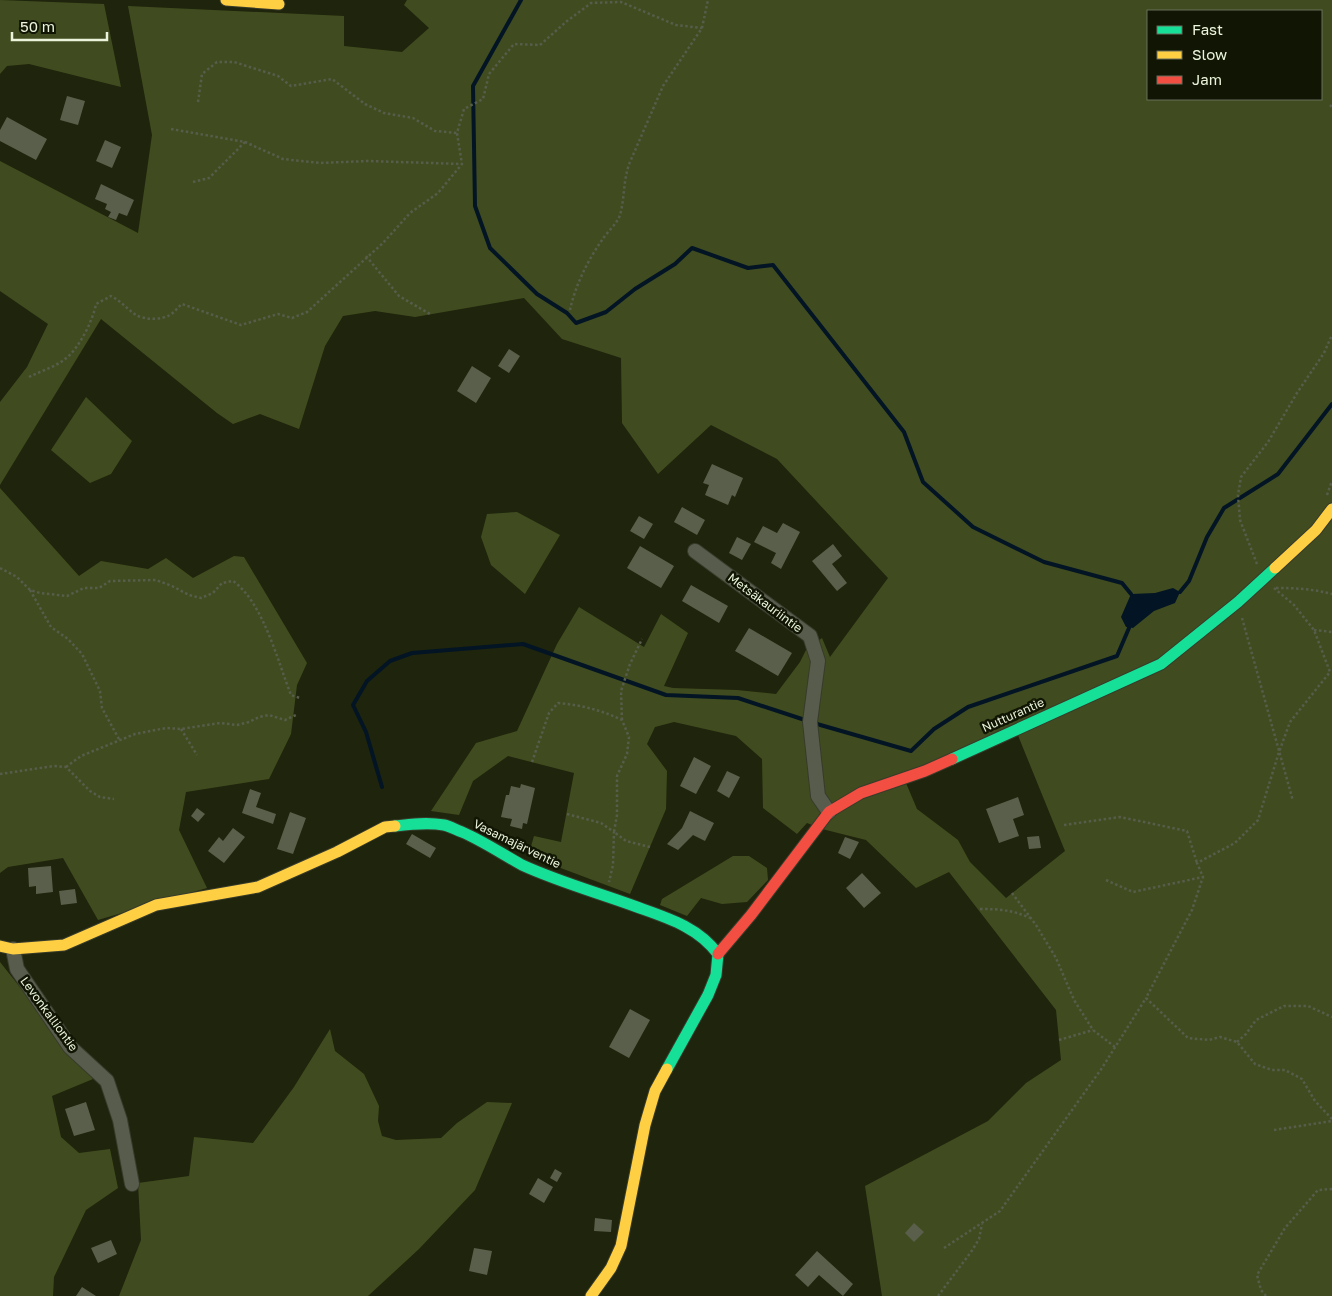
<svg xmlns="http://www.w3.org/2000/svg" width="1332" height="1296" font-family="'Golos Text',sans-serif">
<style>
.green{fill:#404c1f;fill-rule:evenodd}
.water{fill:#031524}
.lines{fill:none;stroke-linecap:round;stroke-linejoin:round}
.stream{stroke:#031524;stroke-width:4}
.building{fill:#595f4b}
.street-casing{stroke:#373b2b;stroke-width:16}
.fast-casing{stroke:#373b2b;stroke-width:13}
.slow-casing{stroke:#373b2b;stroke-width:13}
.jam-casing{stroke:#373b2b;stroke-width:13}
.path{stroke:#575c4b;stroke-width:2.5;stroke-dasharray:2.5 2.5;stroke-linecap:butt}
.street{stroke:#575c4c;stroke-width:14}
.fast{stroke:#16e098;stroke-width:11}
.slow{stroke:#ffcf43;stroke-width:11}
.jam{stroke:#f24e42;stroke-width:11}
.labels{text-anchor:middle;stroke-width:5;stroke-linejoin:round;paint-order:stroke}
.street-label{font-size:12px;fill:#ebf4db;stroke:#101504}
</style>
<rect width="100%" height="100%" fill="#1f240c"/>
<!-- green -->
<path class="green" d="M0,0L104,4L121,87L29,64L7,66L0,74Z
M407,0H1332V1296H882L865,1186L988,1121L1026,1083L1061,1060L1056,1010L949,872L916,888L866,840L822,829L807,823L797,834L763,808L762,759L736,736L674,722L655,727L647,744L667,771L666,809L630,894L558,867L529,853L534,836L561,842L574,773L508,756L473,781L459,815L431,811L476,743L517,731L557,644L579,607L644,647L661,614L688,633L664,686L673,688L737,690L776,694L800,662L806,650L822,638L830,657L888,578L777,459L711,425L658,474L622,423L621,358L562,339L524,298L415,317L375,311L343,316L325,346L299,429L260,414L233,424L217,413L101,319L0,485V402L27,367L48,324L0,291V161L138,233L152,135L128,6L344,16V46L402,52L429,28L404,5ZM1148,11H1321V99H1148ZM1017,733L1065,851L1006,898L970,862L958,840L917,809L906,783Z
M86,397L132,441L111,474L90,483L51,450Z
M0,488L79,576L101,561L148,569L166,558L193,578L234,556L244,557L307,663L297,685L291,734L269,779L186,792L179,830L207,888L98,920L63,858L8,867L0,873Z
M517,512L560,535L525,594L491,565L481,537L487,514Z
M733,856H749L767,868L768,880L747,902L722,904L701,898L687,916L660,905L662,899Z
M0,962L93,1079L52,1096L61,1137L79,1153L110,1149L118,1188L86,1210L54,1277L53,1296H0Z
M330,1029L335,1051L364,1074L379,1106L378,1121L382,1136L396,1140L441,1138L457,1123L487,1102L512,1103L475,1190L419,1249L368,1296H119L141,1240L138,1183L189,1176L194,1137L253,1143L294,1087Z"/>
<!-- water -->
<path class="water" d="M1173,588L1180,592L1175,603L1154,611L1133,628L1126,627L1121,617L1131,594L1155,593Z"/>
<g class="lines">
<!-- stream -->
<path class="stream" d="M521,0L473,86L475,206L490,248L537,294L567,313L576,323L606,312L635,289L675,264L692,248L748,268L773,265L904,432L923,482L973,527L1044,562L1122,583L1131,594
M1180,592L1189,581L1207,537L1224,508L1278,474L1332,404
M817,724L911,751L934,729L968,707L1117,656L1129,628
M382,787L366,732L353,705L367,681L390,661L412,653L523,644L666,695L738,698L805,720"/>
</g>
<!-- building -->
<path class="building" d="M67,96L85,101L78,125L60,120Z
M7,117L47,139L36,160L0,141V130Z
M105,140L121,147L112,168L96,161Z
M101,184L134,200L127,216L119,213L116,220L108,217L111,212L105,209L107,204L95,199Z
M509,349L520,356L509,373L498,366Z
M472,366L491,378L476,403L457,391Z
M712,464L743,478L735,497L732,495L728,505L705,495L709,485L703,483Z
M682,507L705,520L697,535L674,522Z
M639,516L653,524L644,539L630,531Z
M783,523L800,532L781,569L771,563L776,553L754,542L763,526L777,533Z
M737,537L751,544L742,560L729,553Z
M833,544L842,556L832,564L847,583L837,591L812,561Z
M640,546L674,566L661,588L627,568Z
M691,585L728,606L719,623L682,601Z
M749,628L792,653L778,676L735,651Z
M694,757L711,766L696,794L680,786Z
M727,771L740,777L729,798L717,791Z
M521,784L535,788L527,824L523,823L522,829L510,826L512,819L501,817L506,795H509L511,786L520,788Z
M250,789L261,793L256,807L276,814L273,824L242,813Z
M1018,797L1024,815L1013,819L1019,836L999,843L986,809Z
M197,808L205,814L198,822L191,816Z
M690,811L714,823L705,841L693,835L678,850L667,844L682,828Z
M290,812L306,818L293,854L277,849Z
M233,828L245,837L224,863L208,851L219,837L223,841Z
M412,834L436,848L430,858L406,844Z
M1039,836L1041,848L1029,849L1027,837Z
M845,837L859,842L850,859L838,853Z
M51,866L53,892L36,894V886L29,887L28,868Z
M862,873L881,893L864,908L846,888Z
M75,889L77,903L61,905L59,891Z
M630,1009L650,1020L629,1058L609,1047Z
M86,1102L95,1130L74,1136L65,1109Z
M555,1169L562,1173L557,1182L550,1178Z
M538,1178L553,1187L544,1203L529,1194Z
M595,1218L612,1220L611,1232L594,1231Z
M914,1223L924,1232L914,1242L905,1233Z
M111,1240L117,1254L98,1263L91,1248Z
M474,1248L492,1251L487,1275L469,1271Z
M817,1251L853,1284L843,1296L819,1275L808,1287L795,1275Z
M82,1287L96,1296H76Z"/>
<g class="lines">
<defs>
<path id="street" d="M695,551L810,636L818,661L810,722L818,796L829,812
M13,949L17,969L70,1047L107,1081L120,1120L132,1184"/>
<path id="fast" d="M952,759L1161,664L1238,602L1275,568
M395,826C411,824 428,822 444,825C450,826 456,830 462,832C483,841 502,854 522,865C559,882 599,893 637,907C668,918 698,927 718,954L716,975L708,995L667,1069"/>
<path id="slow" d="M226,0L279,4
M1275,568L1316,530L1332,509
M0,946L13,949L64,945L156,905L258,887L337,852L385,827L395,826
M591,1296L611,1268L621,1246L645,1125L655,1091L667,1069"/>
<path id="jam" d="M718,954L751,915L829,812L861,793L925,771L952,759"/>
</defs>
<!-- street casing -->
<use href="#street" class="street-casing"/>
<!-- fast casing -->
<use href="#fast" class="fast-casing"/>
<!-- slow casing -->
<use href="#slow" class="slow-casing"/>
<!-- jam casing -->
<use href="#jam" class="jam-casing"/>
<!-- path -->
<path class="path" d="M198,102L202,74L217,62H234L278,76L291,86L332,79L365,104L384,113L413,118L435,131L457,133
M1330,105L1332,107
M171,129L245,142L283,159L320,163L368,161L462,164
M193,182L209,178L245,142
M366,256L399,296L430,314
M570,310C575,286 588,260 602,240C607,232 617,224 620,215C625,197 623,179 630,162L663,86L702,28L708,0
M29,377C41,371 55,367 65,359C79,349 93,320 96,304L111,296C121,301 127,309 136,315C145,320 162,320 170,315C175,312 178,307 182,304L241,325L278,314L292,318L307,312L383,243L410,213L438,193L462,164L457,133L464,109L483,99L489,74L514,44L540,45L567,21L591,3L621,2L676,25L702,28
M1327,495L1332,481
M1257,564L1240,520L1238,495L1241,477L1268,442L1297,393L1324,353L1332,335
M0,568L17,577L30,590L40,593L67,596L84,588H99L110,581L156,580L172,586L189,595L201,598L213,593L222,583L233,581C263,602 278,662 291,695L300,698
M1274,588L1294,605L1314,630L1330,672L1290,722L1279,752L1258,820L1235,843L1197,863L1203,877L1192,910L1146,998L1188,1038L1209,1040L1220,1037L1237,1042L1255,1064L1272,1070H1285L1302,1079L1315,1101L1332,1119
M1276,588C1296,588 1313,589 1332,594
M30,590L51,627L68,639L82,654L100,691L102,708L120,741
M1242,618L1293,801
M1314,630L1332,632
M622,720L621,691L630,664L642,639
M181,729L197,755
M532,762L549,713L558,703C581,705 601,710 622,720L629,737L627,754L617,776V815L614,832L626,841L650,847
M66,767L81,756L135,734L166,728L181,729L220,723L237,725L249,722L259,717L269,715L285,720L298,714
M0,774L54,766L66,767L90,791L100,797L114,799
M567,814L601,823L614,832L613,865L609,882
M1064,825L1120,817L1187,831L1197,863
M1106,880L1133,892L1203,877
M1012,893L1036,925L1056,958L1074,1000L1093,1030L1115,1047
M980,909C999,909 1013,910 1030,918
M1059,1040L1093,1030
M1237,1042L1246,1034L1256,1020L1284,1006H1308L1332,1017
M1274,1130L1332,1121
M944,1248L1000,1211L1102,1068L1146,998
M938,1296L971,1252L979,1239L982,1224
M1266,1296L1261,1290L1257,1275L1285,1228L1318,1190L1332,1189"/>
<!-- street -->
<use href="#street" class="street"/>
<!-- fast -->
<use href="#fast" class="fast"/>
<!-- slow -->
<use href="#slow" class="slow"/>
<!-- jam -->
<use href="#jam" class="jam"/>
</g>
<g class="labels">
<!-- street labels -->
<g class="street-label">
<text transform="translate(765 603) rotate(37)" y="4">Metsäkauriintie</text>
<text transform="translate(1013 715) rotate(-24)" y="4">Nutturantie</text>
<text transform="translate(517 844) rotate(26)" y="4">Vasamajärventie</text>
<text transform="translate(49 1014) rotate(54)" y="4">Levonkalliontie</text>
</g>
</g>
<!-- legend -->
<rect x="1147" y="10" width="175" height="90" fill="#101504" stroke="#686e5a"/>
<rect x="1157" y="26" width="25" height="8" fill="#16e098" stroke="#686e5a"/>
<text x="1192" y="35" font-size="15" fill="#ebf4db">Fast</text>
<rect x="1157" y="51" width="25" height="8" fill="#ffcf43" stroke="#686e5a"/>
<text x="1192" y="60" font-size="15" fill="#ebf4db">Slow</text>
<rect x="1157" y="76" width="25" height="8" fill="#f24e42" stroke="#686e5a"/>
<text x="1192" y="85" font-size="15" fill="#ebf4db">Jam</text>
<!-- scale -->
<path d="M12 32v8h95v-8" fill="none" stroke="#ebf4db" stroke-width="2.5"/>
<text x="20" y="32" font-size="15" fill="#ebf4db" stroke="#101504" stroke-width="4" paint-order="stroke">50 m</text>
</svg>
